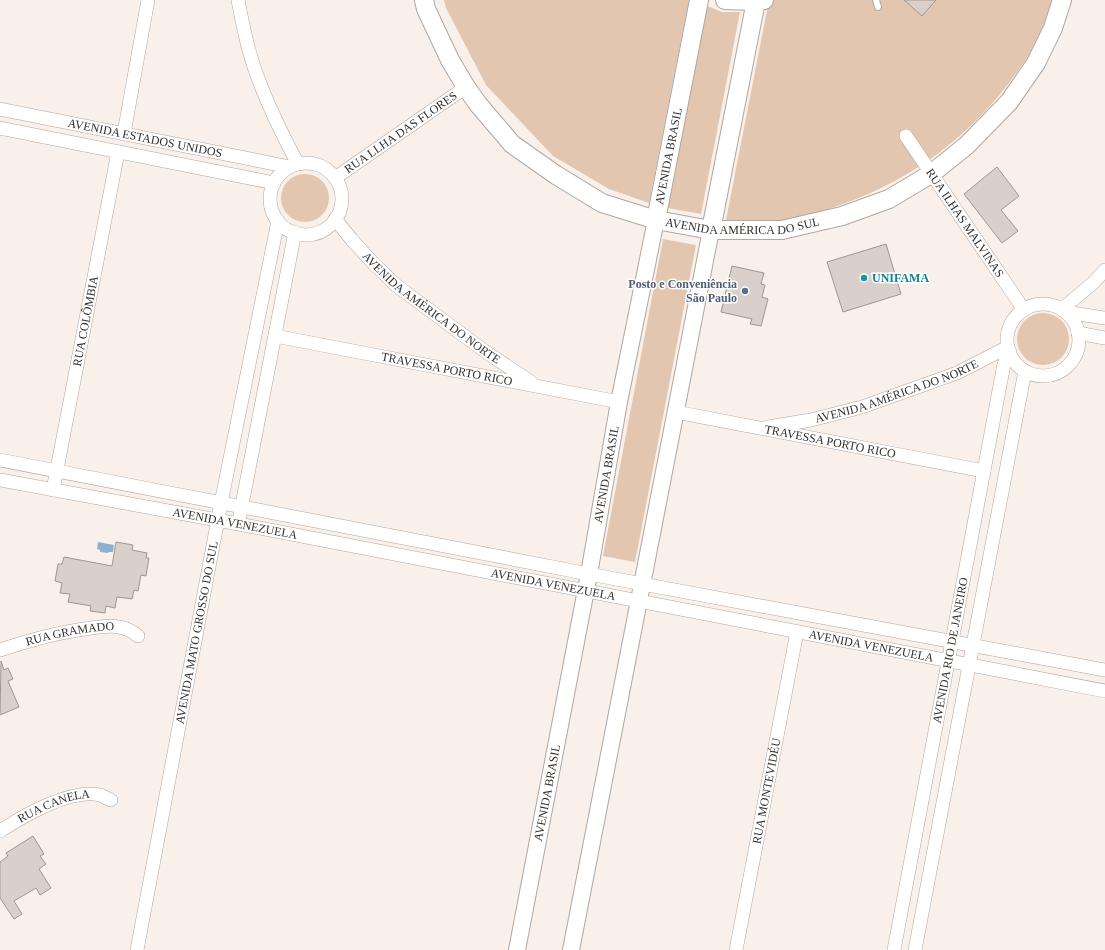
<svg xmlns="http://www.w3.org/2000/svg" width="1105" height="950" font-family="'Times New Roman',serif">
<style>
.green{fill:#e3c6b0}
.water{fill:#8eb1d0}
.building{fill:#d8d0c9;stroke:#9f9791}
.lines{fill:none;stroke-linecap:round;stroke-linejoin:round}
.service-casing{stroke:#afa7a0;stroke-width:8}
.minor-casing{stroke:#afa7a0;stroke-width:14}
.tertiary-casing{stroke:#afa7a0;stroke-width:18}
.secondary-casing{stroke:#afa7a0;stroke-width:20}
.service{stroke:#fff;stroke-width:6}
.minor{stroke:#fff;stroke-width:13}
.tertiary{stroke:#fff;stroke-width:16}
.secondary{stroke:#fff;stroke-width:18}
.culture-dot{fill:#0f9aa8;stroke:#fff;stroke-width:1.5}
.service-dot{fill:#5c6f8a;stroke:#fff;stroke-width:1.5}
.labels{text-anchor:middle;stroke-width:3;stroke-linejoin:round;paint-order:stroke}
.street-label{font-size:12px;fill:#332f2d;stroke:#fff}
.culture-label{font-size:12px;font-weight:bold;fill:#0d838f;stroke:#fff;text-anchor:start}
.service-label{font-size:12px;font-weight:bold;fill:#4e5e75;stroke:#fff;text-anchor:end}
</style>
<rect width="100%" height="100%" fill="#f9f0e9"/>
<!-- green -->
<path class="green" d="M444,0H689L649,203L609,189L553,156L486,85L446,8Z
M769,0H1054L1053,6C1048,18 1043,30 1037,42C1032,53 1023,63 1017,72C973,134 914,179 843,204C826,210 804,218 787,220C767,222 746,221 726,220Z
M707,6L722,12H740L701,214L668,208Z
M281 198a24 24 0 1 1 48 0a24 24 0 1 1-48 0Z
M663,239L696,245L635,562L603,556Z
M1017 339a26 26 0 1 1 52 0a26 26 0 1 1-52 0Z"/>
<!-- water -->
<path class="water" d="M98,542L114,545L113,552H109L108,553L100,552V550L97,549Z"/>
<!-- building -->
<path class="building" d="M904,0H936L922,16Z
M997,167L1019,196L1001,210L1018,231L1002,243L964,194Z
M886,244L901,294L843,312L827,262Z
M732,266L764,273L761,284L765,285L762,297L768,299L761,326L750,324L752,319L721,312Z
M116,542L133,545L132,550L147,553L146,558H149L146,576L141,575L138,591L134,590L132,599L117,597L115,608L106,606L105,613L90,611L91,606L68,602L70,594L60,593L62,583L55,581L58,564H62L64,557L112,566Z
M1,661L4,670L8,668L13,679L8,681L19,707L0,715Z
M33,836L44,854L40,856L46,864L39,869L51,888L40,895L36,888L14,901L22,914L14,919L0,898V862L8,856L6,853Z"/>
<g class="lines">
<defs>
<path id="service" d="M876,0L878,7"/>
<g id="minor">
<path d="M238,0C243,26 248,52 258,78C269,108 283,136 298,164"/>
<path id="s1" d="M0,109L290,167"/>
<path d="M0,128L274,183"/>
<path d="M124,133L148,0"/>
<path id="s2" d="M906,136L1024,310"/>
<circle cx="306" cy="199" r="36"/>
<path id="s3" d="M335,178L466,87"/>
<path id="s4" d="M335,219L352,240L373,263L397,286L486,352L531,382"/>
<circle cx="1043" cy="340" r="36"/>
<path d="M1062,309L1093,283L1105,270"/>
<path d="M1065,312L1105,318"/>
<path d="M1078,333L1105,338"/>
<path id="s5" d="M275,336L619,402"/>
<path id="s6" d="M676,412L984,471"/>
<path id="s7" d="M768,427L811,420L862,407L957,373L1008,347"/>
<path d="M0,460L589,574L1105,670"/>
<path id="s8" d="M0,480L239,524L1105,691"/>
<path id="s9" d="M53,490L118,152"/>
<path d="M240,515L295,232"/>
<path id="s10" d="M0,650C30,640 59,632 91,628C100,627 110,625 119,627C126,628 132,631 138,636"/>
<path id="s11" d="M0,831C23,816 71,788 100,795C103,796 107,799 111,800"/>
<path id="s12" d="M137,950L221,503L278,221"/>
<path id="s13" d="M736,950L797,632"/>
<path id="s14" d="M894,950L1004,364L1010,352"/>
<path d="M915,950L1025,371"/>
</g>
<g id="tertiary">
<path id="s15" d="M517,950L589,574L619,402L656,220"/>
<path d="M571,950L711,230"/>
</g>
<g id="secondary">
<path id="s16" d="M424,0L426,9L450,60L466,87L478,104L512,144L556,175L602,203L656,220L711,230H782L842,216L889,199L931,174L966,146L1009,102L1036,63L1053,28L1062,0"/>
<path d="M725,0L756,1L764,0"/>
<path id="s17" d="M656,220L699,0"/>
<path d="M711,230L756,1"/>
</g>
</defs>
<!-- service casing -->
<use href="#service" class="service-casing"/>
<!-- minor casing -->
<use href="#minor" class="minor-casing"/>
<!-- tertiary casing -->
<use href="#tertiary" class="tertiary-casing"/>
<!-- secondary casing -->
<use href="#secondary" class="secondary-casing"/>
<!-- service -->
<use href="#service" class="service"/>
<!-- minor -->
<use href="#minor" class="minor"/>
<!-- tertiary -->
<use href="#tertiary" class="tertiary"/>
<!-- secondary -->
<use href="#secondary" class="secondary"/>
</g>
<!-- markers -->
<circle class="culture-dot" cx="864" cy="278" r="4"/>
<circle class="service-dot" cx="745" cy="291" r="4"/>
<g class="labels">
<!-- street labels -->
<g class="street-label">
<text dy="4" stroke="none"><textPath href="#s3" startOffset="80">RUA LLHA DAS FLORES</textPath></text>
<text dy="4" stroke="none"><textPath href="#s1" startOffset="148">AVENIDA ESTADOS UNIDOS</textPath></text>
<text dy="4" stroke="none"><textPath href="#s17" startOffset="65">AVENIDA BRASIL</textPath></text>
<text dy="4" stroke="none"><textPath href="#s16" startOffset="422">AVENIDA AMÉRICA DO SUL</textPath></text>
<text dy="4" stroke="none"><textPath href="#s2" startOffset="105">RUA ILHAS MALVINAS</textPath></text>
<text dy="4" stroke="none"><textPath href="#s4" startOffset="132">AVENIDA AMÉRICA DO NORTE</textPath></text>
<text dy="4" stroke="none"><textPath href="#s9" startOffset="172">RUA COLÔMBIA</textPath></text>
<text dy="4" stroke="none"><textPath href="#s5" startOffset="175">TRAVESSA PORTO RICO</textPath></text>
<text dy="4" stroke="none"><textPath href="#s7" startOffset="134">AVENIDA AMÉRICA DO NORTE</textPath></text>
<text dy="4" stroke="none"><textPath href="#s6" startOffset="157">TRAVESSA PORTO RICO</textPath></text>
<text dy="4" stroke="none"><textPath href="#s15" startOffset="484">AVENIDA BRASIL</textPath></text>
<text dy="4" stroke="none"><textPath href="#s8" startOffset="239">AVENIDA VENEZUELA</textPath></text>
<text dy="4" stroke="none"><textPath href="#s8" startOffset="563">AVENIDA VENEZUELA</textPath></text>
<text dy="4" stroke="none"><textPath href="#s12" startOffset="323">AVENIDA MATO GROSSO DO SUL</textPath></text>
<text dy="4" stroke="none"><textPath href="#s10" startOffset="72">RUA GRAMADO</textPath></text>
<text dy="4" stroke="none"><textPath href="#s8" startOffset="887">AVENIDA VENEZUELA</textPath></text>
<text dy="4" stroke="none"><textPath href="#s14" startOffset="305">AVENIDA RIO DE JANEIRO</textPath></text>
<text dy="4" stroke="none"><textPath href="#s13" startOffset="162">RUA MONTEVIDÉU</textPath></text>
<text dy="4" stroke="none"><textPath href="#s15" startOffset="160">AVENIDA BRASIL</textPath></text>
<text dy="4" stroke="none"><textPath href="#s11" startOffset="60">RUA CANELA</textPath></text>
</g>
<!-- culture labels -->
<g class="culture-label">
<text x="872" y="282">UNIFAMA</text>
</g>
<!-- service labels -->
<g class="service-label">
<text x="737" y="288">Posto e Conveniência<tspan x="737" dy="14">São Paulo</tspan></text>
</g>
</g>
</svg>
